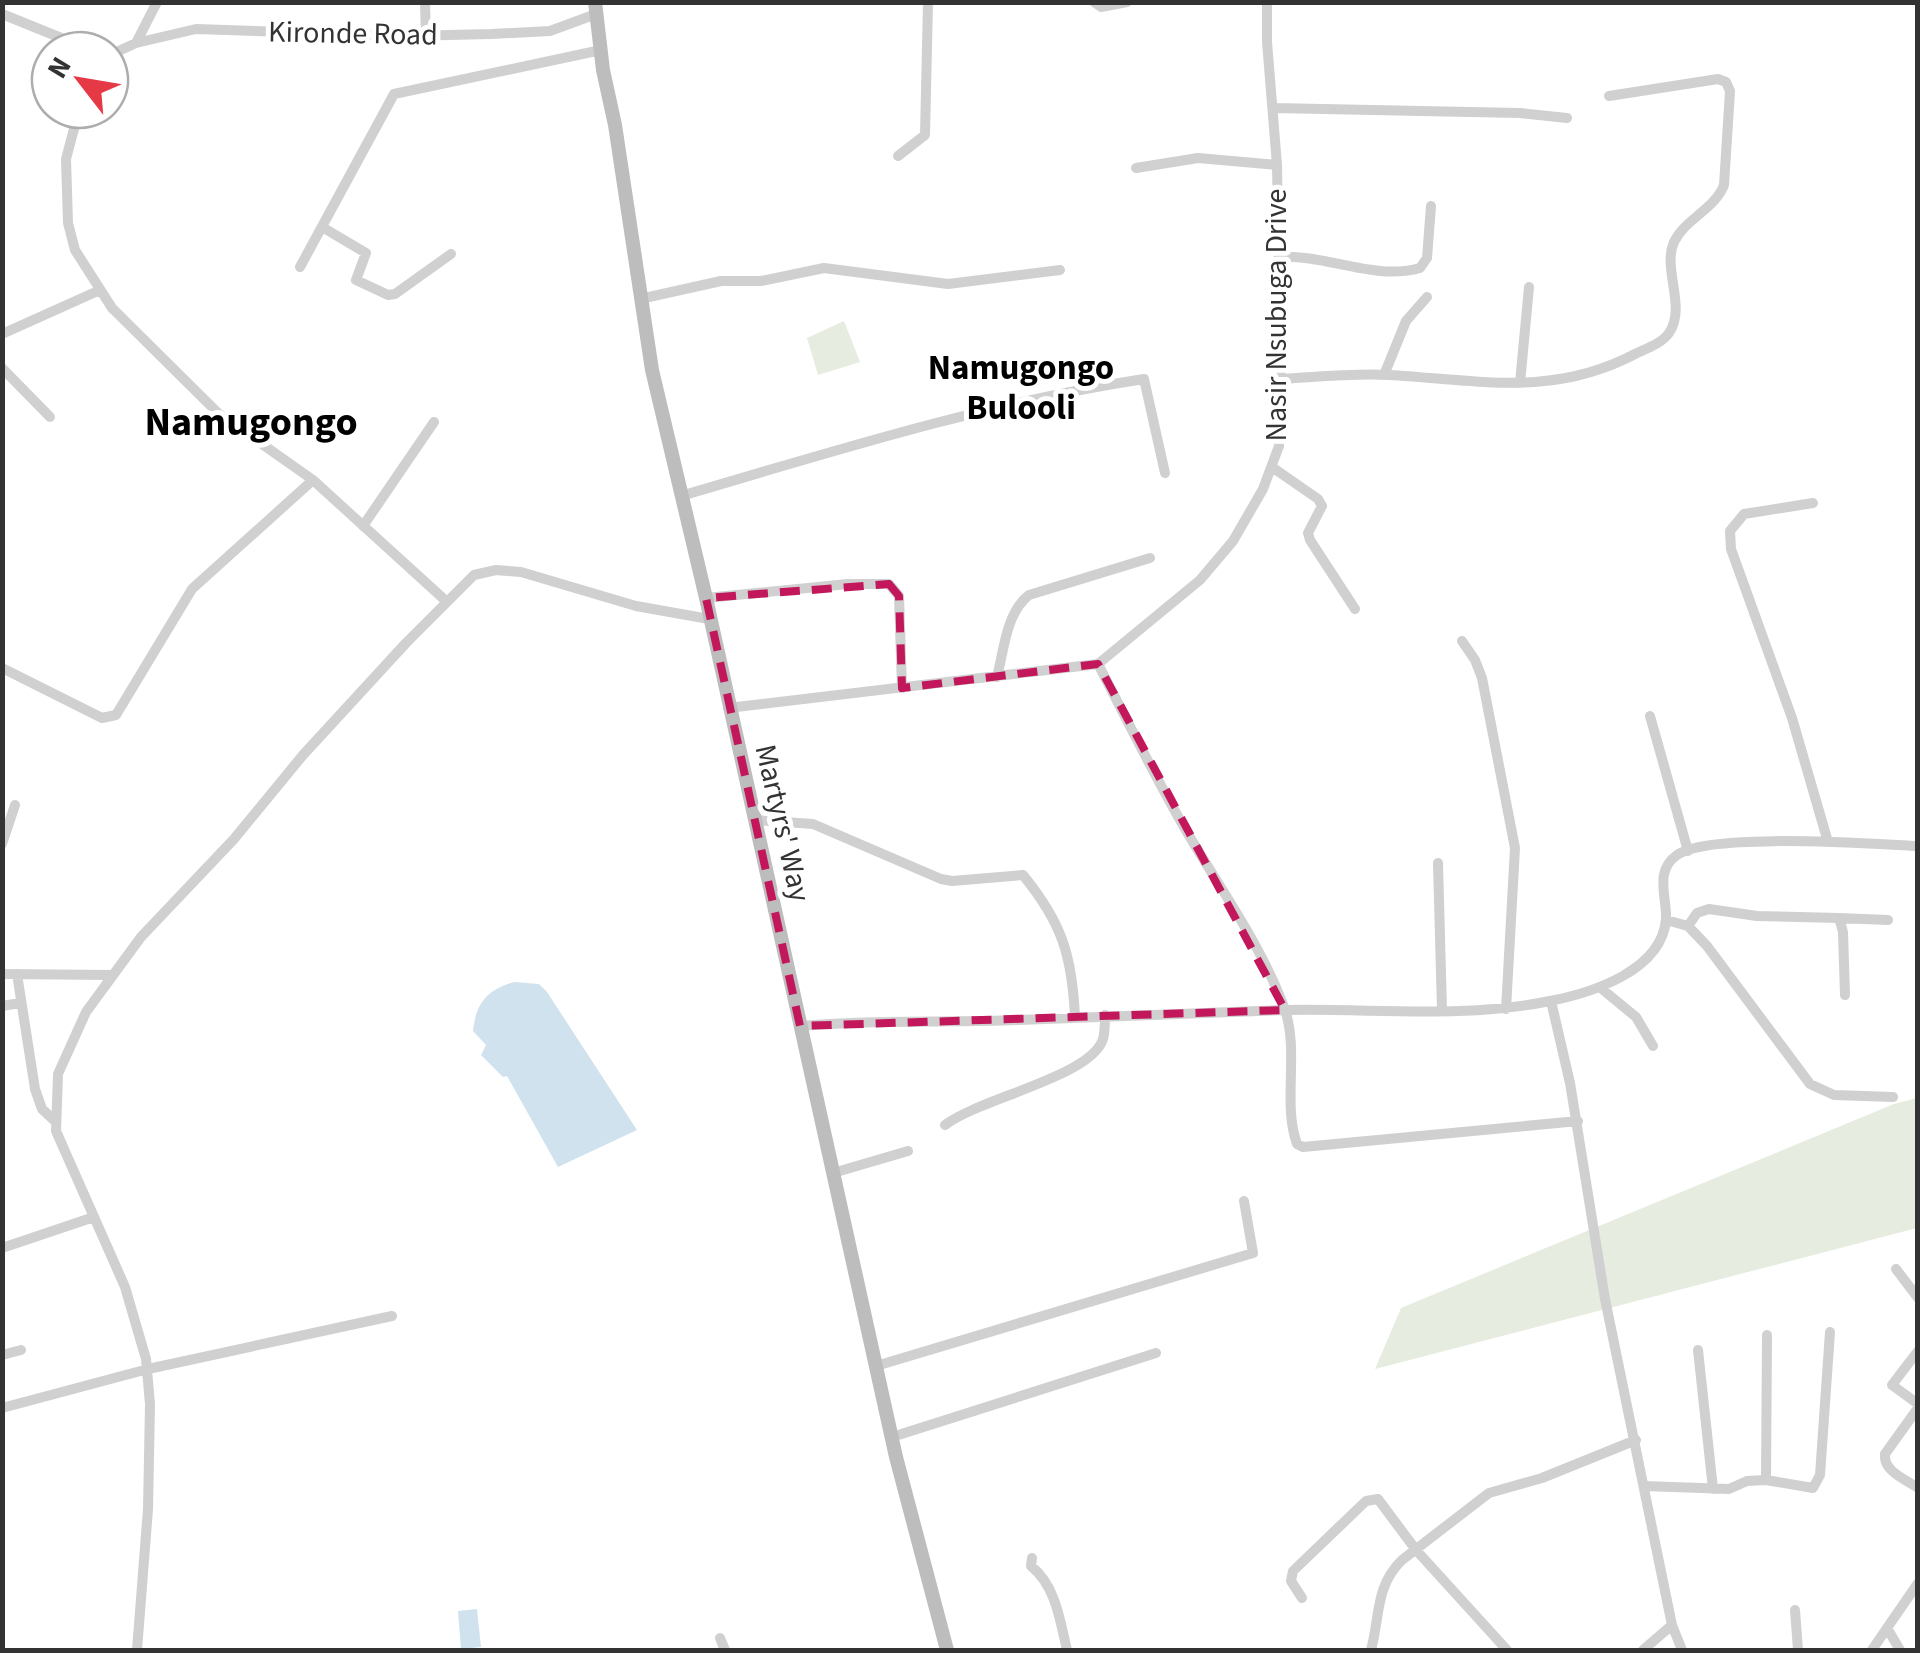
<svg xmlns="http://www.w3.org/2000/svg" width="1920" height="1653" font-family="'Source Sans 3',sans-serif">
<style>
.green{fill:#e6ecdf}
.water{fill:#cfe2ee}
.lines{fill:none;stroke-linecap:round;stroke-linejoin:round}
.street{stroke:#d0d0d0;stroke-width:10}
.secondary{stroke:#bdbdbd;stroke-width:14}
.marked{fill:none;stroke:#c2185b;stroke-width:8;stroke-dasharray:20 12;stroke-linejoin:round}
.labels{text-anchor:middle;stroke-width:10;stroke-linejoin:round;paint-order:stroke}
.street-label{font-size:30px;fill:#333;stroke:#fff}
.quarter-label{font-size:35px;font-weight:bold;fill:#000;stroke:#fff}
.district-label{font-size:40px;font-weight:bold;fill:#000;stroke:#fff}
</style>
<rect width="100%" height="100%" fill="#fff"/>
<!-- green -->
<path class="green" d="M844,321L860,362L818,375L807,338Z
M1917,1098V1228L1375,1369L1401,1308L1894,1104Z"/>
<!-- water -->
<path class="water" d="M514,982L539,984L547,992L637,1130L558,1167L507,1076L503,1077L481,1055L486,1045L473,1031C476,1004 486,990 514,982Z
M477,1609L481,1647L461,1649L458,1611Z"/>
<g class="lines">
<!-- street -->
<path class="street" d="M425,2L426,36
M1094,2L1101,7L1127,2
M2,14L91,50
M136,43L157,2
M110,55L136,43L196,29L407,36L491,34L550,31L596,14
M1274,108L1520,113L1567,118
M79,110L66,159L68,223L75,250L112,308L218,413L313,480L446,601
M898,156L925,135L928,2
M1136,168L1198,158L1277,165
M322,227L366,253L356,280L388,295L395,294L451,254
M1279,257C1326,254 1374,281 1420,268L1427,258L1431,206
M300,267L394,94L601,50
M640,299L721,281H761L824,268L948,284L1060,270
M2,334L100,290
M2,368L50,417
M1384,375L1406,321L1427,297
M1281,379C1317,377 1353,373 1389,375C1479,380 1553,398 1637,353C1648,348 1662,343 1669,333C1687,307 1662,269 1674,242C1685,219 1715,209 1724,185L1730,91L1726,82L1718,79L1609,96
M1520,383L1529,287
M1272,467L1318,499L1322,506L1308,533L1310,540L1355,609
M681,496C834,451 986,403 1144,379L1165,473
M1813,503L1744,514L1730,531L1731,549L1792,718L1828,842
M363,526L434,422
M706,598L848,584H889L899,596L902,688
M1462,641L1475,660L1482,678L1515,848L1506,1009
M1098,664C1125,716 1151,769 1180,820C1215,882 1259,940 1284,1007C1300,1050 1282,1103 1297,1144L1303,1147L1578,1121
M2,668L102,718L116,715L192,589L313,480
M997,677C1004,650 1006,613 1029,595L1150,558
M728,708L1098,664L1200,580L1233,541L1263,489L1279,446L1281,379L1277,165L1267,42V2
M1650,716L1688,851
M755,820L813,824L941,879L952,881L1023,875C1062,923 1072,955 1075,1017
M2,844L15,805
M1438,863L1442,1011
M1839,918L1888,920
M1666,920L1688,926L1707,946L1810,1084L1834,1095L1893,1097
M1688,926L1697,913L1709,909L1757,916L1839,918L1843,932L1845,995
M2,974L112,975
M17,974L35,1089L42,1109L56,1122
M1602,989L1636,1017L1653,1046
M1551,1001L1570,1083L1605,1299L1672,1625L1682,1650
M2,1006L20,1003
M800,1026C875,1019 945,1023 1019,1020C1108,1017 1196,1013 1285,1010C1373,1008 1463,1019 1550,1001C1591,993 1662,971 1666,919C1667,897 1654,871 1677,855C1709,832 1872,844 1918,846
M945,1125C980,1098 1091,1077 1103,1039C1105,1032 1105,1023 1105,1015
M833,1173L908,1151
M2,1248L94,1217
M1896,1269L1918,1298
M1698,1350L1713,1489
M1918,1351L1892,1385L1918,1404
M2,1355L21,1350
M876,1366L1253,1253L1244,1201
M2,1408L148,1369L392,1316
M1918,1408L1885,1454C1883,1471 1905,1479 1918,1488
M892,1437L1156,1353
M1766,1480L1767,1335
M1644,1486L1729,1489L1747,1481L1766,1480L1813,1488L1820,1475L1830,1332
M1032,1558L1031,1566C1056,1586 1060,1621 1067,1650
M1302,1598L1291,1581L1293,1571L1366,1501L1378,1499L1416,1550L1507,1650
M1795,1610L1798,1650
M720,1638L725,1650
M137,1650L148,1509L150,1404L146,1359L125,1287L56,1131L58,1074L86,1012L141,937L234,839L303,755L406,643L474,575L496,570L521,572L636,606L709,619
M1371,1650C1380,1617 1375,1586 1402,1560L1489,1493L1542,1478L1636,1440
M1643,1650L1672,1625
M1872,1650L1887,1628
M1900,1650L1887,1628L1918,1583"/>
<!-- secondary -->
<path class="secondary" d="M595,2L603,70L615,125L652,370L706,598L896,1457L947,1650"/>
</g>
<!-- marked area -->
<path class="marked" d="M889,584L899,596L902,688L1098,664L1285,1010L800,1026L706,598Z"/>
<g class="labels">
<!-- street labels -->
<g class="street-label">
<text transform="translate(353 33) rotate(1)" y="10">Kironde Road</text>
<text transform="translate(1276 315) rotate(-90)" y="10">Nasir Nsubuga Drive</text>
<text transform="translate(783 823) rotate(77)" y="10">Martyrs' Way</text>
</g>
<!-- quarter labels -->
<g class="quarter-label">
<text x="1021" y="379">Namugongo<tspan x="1021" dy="40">Bulooli</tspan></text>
</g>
<!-- district labels -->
<g class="district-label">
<text x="251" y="435">Namugongo</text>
</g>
</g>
<!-- border -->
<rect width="1920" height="1653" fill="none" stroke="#333333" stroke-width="10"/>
<!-- north arrow -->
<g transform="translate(80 80) rotate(301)"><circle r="48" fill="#ffffff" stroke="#adadad" stroke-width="2.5"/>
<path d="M0-8L18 38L0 25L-18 38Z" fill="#e63946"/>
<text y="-15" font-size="28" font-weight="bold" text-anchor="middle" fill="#333333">N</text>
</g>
</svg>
